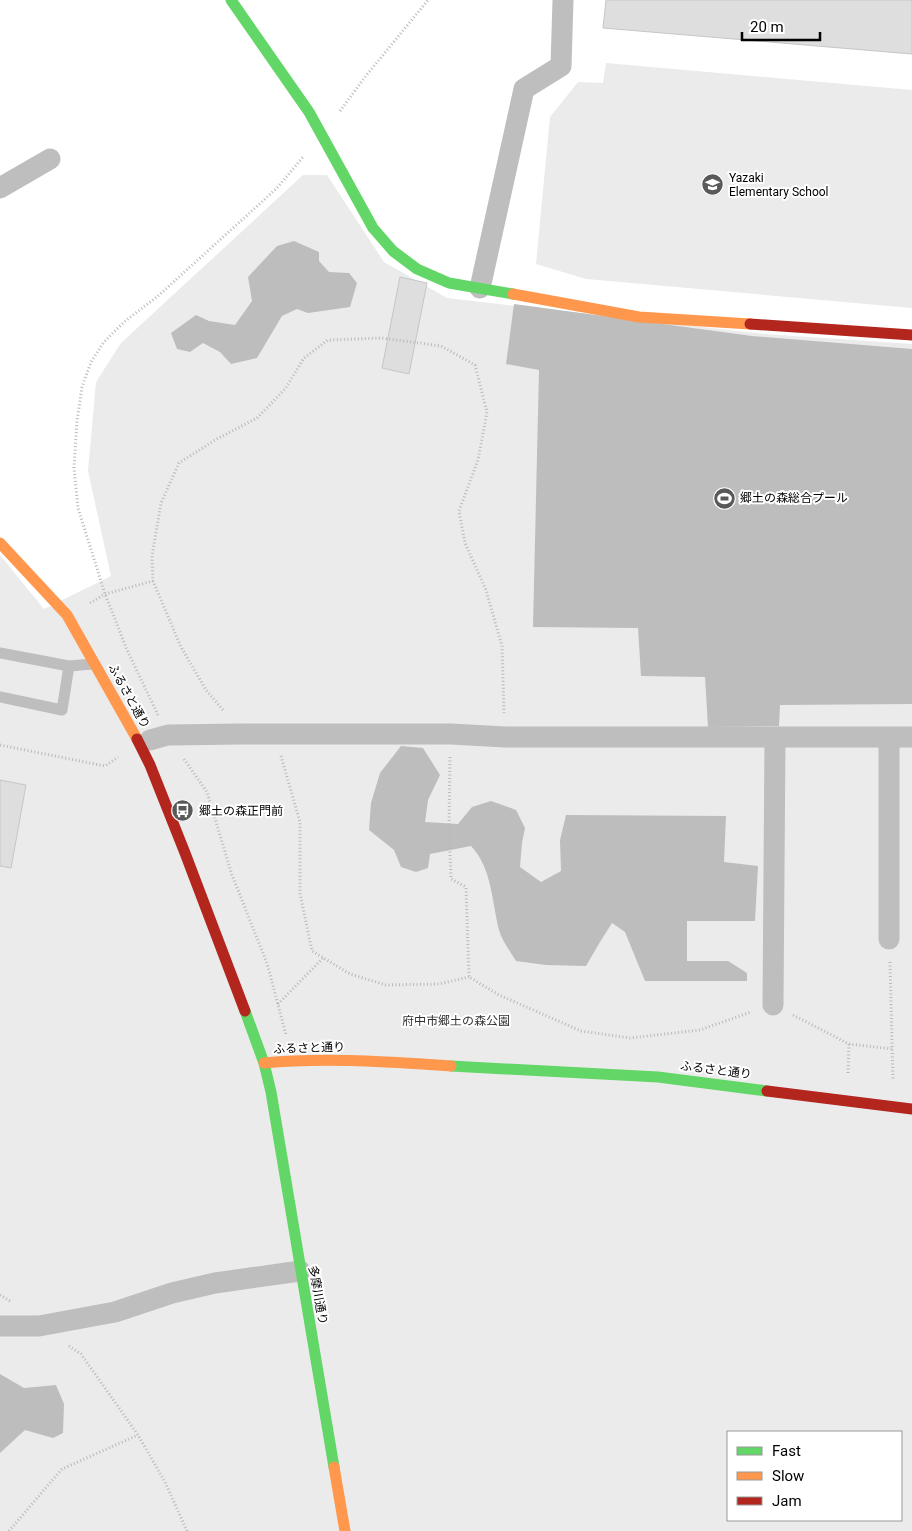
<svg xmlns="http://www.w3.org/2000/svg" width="912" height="1531" font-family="Roboto,'Noto Sans JP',sans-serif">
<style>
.green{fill:#ebebeb;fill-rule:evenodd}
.water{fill:#bdbdbd}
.building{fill:#dedede;stroke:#c6c6c6}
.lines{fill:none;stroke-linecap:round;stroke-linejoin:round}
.path{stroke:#b9b9b9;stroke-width:3;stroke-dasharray:1 2.5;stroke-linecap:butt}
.lane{stroke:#bebebe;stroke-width:11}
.street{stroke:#bebebe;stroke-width:21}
.fast{stroke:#63d668;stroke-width:11}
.slow{stroke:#ff974d;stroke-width:11}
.jam{stroke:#b3261e;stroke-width:11}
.labels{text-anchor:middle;stroke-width:4;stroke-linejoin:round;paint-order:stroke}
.poi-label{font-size:12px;fill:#000;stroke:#fff;text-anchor:start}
.street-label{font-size:12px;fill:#000;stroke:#fff}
.park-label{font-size:12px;fill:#313131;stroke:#fff}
</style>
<rect width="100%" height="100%" fill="#fff"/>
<!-- green -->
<path class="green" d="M606,63L912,90V308L586,279L536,264L550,117L578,82L603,83Z
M303,175H327L384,262L447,298L765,334L912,344V1531H0V555L44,609L111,576L88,471L96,382L121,343ZM728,1432H901V1520H728Z"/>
<!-- water -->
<path class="water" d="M294,241L319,252V261L329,272L349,273L357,283L350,307L308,313L297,309L282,316L257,358L231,364L220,352L203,343L190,352L177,349L171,333L196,315L209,321L235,325L252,301L248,277L277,246Z
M514,304L752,336L912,349V704L780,705L779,726L708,727L705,677L641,676L638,628L533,627L539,370L506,364Z
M401,746L423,748L440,775L428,800L425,822L458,824L472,807L491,801L516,810L525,828L522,843L520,867L541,882L561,871L560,840L566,815L726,816L724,862L758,866L755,921H687V961H728L747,973V981H645L625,932L612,923L600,942L586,966L546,965L516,961C510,951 502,941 499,930C492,902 492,868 471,846L430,854L428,868L416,872L401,867L394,850L369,830L371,803L380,773Z
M0,1374L24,1388L56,1385L64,1404L63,1433L53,1438L25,1430L0,1453Z"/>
<!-- building -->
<path class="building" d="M606,0H912V54L603,28Z
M400,277L427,283L409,374L382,368Z
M0,780L26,785L11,868L0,866Z"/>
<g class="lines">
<!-- path -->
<path class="path" d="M340,111L365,77L428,0
M90,603L105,594L153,581
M223,710L206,690L181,647L153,581L152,556L161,503L179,463L215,440L257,418L285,389L304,358L328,340L382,338L441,346L475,365L487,412L478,460L459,511L465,543L486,590L502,646L504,713
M158,715L127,650L105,594L78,508L74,468L77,421L82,387L91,362L104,342L124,322L158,296L243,219L277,188L303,157
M0,745L105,766L118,757
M281,756L300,822V893L312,951L350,974L386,985L439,984L469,977
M450,757L449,828L451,879L466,887L469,977L499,995L581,1031L630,1038L700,1030L751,1012
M184,759L207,792L232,875L267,963L286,1035
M890,962L893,1081
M278,1004L323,958
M793,1015L849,1044L893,1049
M848,1073L849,1044
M0,1295L10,1301
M69,1346L81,1354L138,1435L165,1482L187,1531
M9,1531L62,1469L138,1435"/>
<!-- lane -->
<path class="lane" d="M0,653L69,666L93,664
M0,697L62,710L69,666"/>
<!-- street -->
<path class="street" d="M0,188L50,159
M480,288L524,89L561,66L563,0
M889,737V939
M150,740L168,735L242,734H451L505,737H912
M773,1005L775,737
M0,1326H39L115,1312L172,1293L215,1283L300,1271"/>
<!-- fast -->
<path class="fast" d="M231,0L309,112L373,228L393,251L417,269L449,283L513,294
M245,1011L264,1063L271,1092L334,1467
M451,1066L658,1077L767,1091"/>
<!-- slow -->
<path class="slow" d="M513,294L639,317L750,324
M0,543L67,615L137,739
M264,1063C326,1057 389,1062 451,1066
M334,1467L345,1531"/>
<!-- jam -->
<path class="jam" d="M750,324L912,335
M137,739L150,765L185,853L245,1011
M767,1091L912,1109"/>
</g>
<!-- icons -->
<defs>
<symbol id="school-disc" viewBox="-11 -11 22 22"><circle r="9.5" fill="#595959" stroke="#fff"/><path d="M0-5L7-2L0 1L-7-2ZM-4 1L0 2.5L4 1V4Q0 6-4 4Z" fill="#fff"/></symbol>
<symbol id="stadium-disc" viewBox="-11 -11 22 22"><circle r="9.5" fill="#595959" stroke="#fff"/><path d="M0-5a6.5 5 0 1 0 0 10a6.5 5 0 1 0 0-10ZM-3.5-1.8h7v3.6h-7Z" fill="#fff"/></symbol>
<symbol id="bus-disc" viewBox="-11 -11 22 22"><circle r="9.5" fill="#595959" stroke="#fff"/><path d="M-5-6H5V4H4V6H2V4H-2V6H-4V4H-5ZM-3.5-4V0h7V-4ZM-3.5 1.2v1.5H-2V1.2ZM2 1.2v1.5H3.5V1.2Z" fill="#fff"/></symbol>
</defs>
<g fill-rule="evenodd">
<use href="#school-disc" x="700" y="172" width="25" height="25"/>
<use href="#stadium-disc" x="712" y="486" width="25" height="25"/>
<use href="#bus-disc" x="170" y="798" width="25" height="25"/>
</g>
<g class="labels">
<!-- poi labels -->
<g class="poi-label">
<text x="729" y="182">Yazaki<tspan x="729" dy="14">Elementary School</tspan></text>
<text x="740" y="502">郷土の森総合プール</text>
<text x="199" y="815">郷土の森正門前</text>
</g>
<!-- street labels -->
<g class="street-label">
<text transform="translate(129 696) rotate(61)" y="4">ふるさと通り</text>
<text transform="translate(309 1048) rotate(-2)" y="4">ふるさと通り</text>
<text transform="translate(716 1070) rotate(7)" y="4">ふるさと通り</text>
<text transform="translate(318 1295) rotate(80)" y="4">多摩川通り</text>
</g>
<!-- park labels -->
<g class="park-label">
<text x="456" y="1025">府中市郷土の森公園</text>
</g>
</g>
<!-- legend -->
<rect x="727" y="1431" width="175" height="90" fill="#ffffff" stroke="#999999"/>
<rect x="737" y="1447" width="25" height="8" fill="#63d668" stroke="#999999"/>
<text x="772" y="1456" font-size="15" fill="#000000">Fast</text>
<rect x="737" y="1472" width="25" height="8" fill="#ff974d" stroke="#999999"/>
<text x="772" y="1481" font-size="15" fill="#000000">Slow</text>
<rect x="737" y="1497" width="25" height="8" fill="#b3261e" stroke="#999999"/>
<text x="772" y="1506" font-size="15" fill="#000000">Jam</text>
<!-- scale -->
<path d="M742 32v8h78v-8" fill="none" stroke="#000000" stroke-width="2.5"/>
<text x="750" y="32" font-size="15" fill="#000000" stroke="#ffffff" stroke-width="4" paint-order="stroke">20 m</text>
</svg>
